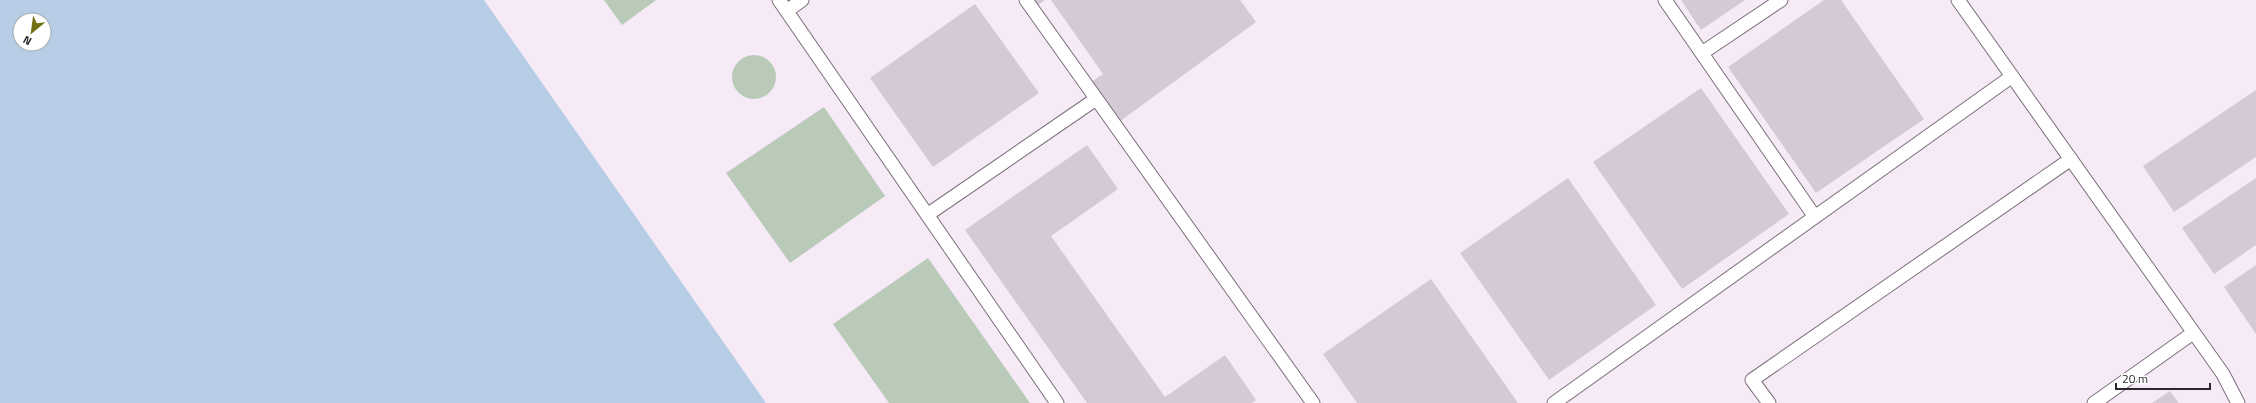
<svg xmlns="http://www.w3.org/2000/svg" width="2256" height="403" font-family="'Titillium Web',sans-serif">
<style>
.green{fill:#bacab9}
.water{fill:#b7cde6;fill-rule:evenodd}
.building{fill:#d4cad6}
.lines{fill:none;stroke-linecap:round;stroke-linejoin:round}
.lane-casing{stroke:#7a707b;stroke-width:15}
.lane{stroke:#fff;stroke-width:13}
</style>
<rect width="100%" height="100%" fill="#f5eaf6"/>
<!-- green -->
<path class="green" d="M604,0H656L622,25Z
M732 77a22 22 0 1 1 44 0a22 22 0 1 1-44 0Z
M824,107L885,196L790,263L726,173Z
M928,258L1030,403H889L833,324Z"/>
<!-- water -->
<path class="water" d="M0,0H484L766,403H0ZM20,20H44V44H20Z"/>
<!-- building -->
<path class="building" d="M1032,0H1045L1037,6Z
M1051,0H1240L1256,22L1119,122L1090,83L1103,74Z
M1681,0H1745L1701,30Z
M1824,0H1841L1924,119L1816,193L1728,67Z
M975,4L1039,93L933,167L870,78Z
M1701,88L1789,214L1682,289L1593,162Z
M2256,90V157L2174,212L2143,166Z
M1087,145L1118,189L1051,236L1165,397L1225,355L1256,400L1252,403H1087L965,230Z
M1568,178L1656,305L1549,380L1460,253Z
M2256,178V245L2214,274L2182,228Z
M2256,265V334L2224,287Z
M1431,279L1518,403H1357L1323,354Z
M2170,391L2179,403H2152Z"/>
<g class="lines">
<defs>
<path id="lane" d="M779,0L1057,403
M1026,0L1313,403
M1665,0L1815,217
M1958,0L2223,374L2238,403
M787,11L802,0
M1702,53L1781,0
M927,215L1096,99
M1554,403L2011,77
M1769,403L1752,380L2071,159
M2094,403L2193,333"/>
</defs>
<!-- lane casing -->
<use href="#lane" class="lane-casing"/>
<!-- lane -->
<use href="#lane" class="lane"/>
</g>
<!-- north arrow -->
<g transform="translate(32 32) rotate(209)"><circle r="19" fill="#ffffff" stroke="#aaa9ab"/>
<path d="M0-3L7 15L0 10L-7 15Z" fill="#727012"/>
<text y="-6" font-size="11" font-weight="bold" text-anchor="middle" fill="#2b272c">N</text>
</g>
<!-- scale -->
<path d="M2116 383v6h94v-6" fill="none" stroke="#2b272c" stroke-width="2"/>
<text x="2122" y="383" font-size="12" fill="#2b272c" stroke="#ffffff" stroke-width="3" paint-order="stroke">20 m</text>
</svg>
